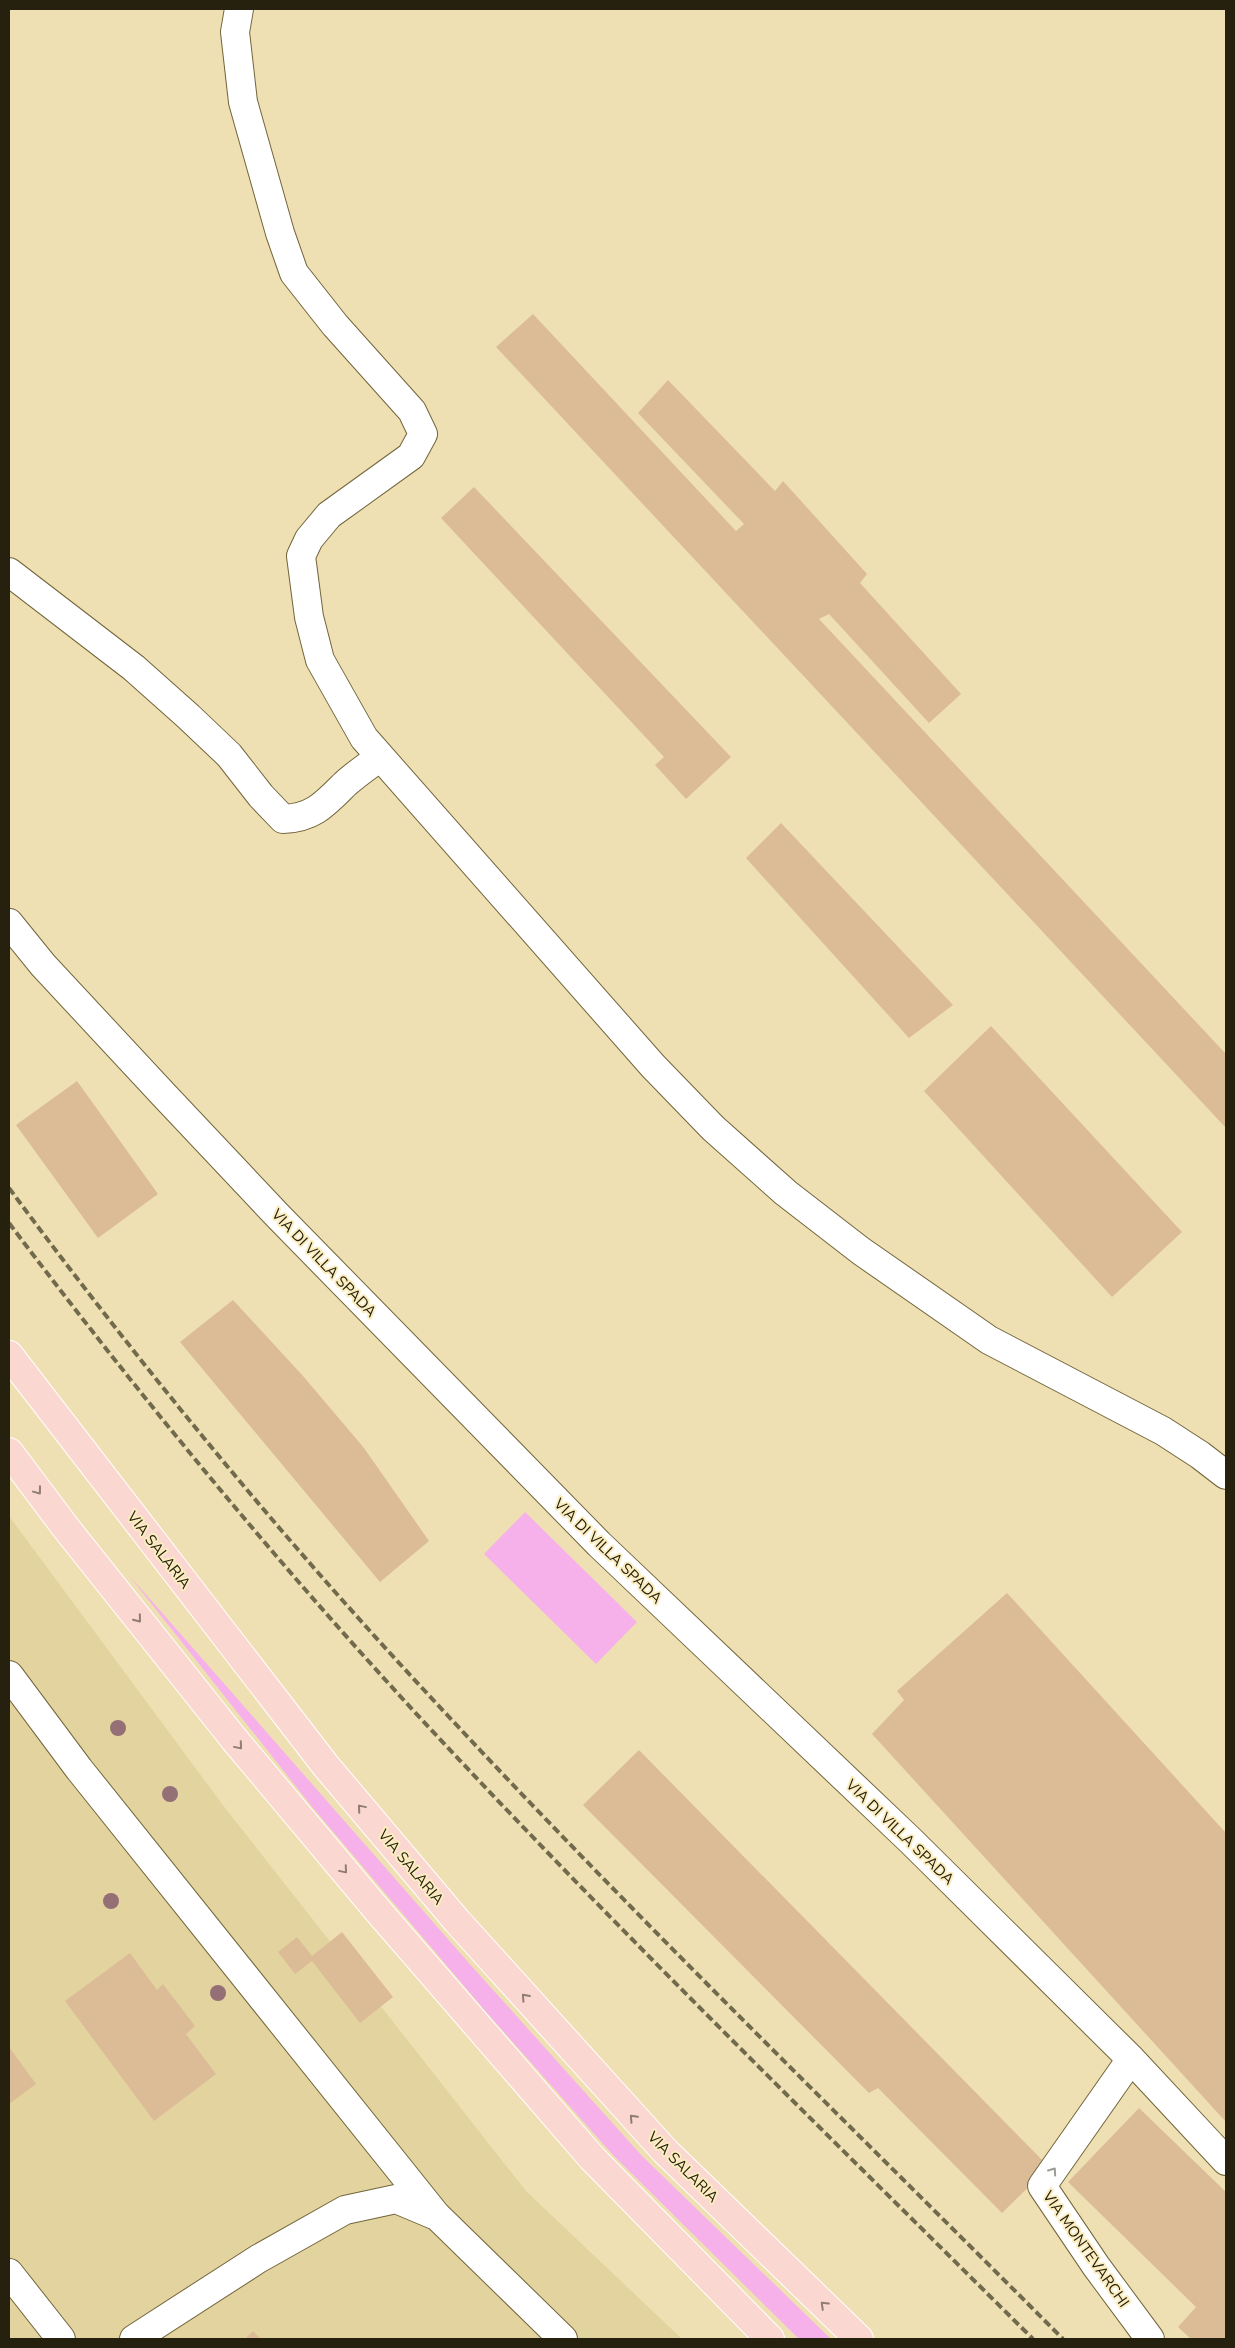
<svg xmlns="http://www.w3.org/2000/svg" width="1235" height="2348" font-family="'Nunito Sans',sans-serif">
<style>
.built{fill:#e3d39e}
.green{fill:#f6b1ea}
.building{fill:#dbbc97}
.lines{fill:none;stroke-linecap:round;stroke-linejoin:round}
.minor-casing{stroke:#72653c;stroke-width:30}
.major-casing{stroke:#fff;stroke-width:30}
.minor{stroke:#fff;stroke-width:28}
.major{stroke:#fad8d1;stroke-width:28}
.rail{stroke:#726a4d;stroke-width:4;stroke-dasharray:8 4;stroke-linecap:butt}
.tree{fill:#946f76}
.oneway{stroke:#907c70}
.oneway2{stroke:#9d9b93}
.labels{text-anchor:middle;stroke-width:4;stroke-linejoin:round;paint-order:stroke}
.street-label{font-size:15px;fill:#26210f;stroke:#fbedbf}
</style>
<rect width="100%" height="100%" fill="#eee0b2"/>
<!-- built -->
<path class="built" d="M9,1516L222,1804L526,2191L682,2339H9Z"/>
<!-- green -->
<path class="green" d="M525,1512L637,1622L596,1664L484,1554Z
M128,1574L468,1962L642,2156L831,2339H799L613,2155L487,2013L313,1808Z"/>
<!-- building -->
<path class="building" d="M533,314L736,531L744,524L638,413L668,380L775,491L783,481L867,574L860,583L961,694L929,723L829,614L819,619L1226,1054V1128L496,347Z
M474,487L731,757L686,799L655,765L664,757L441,518Z
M781,823L953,1005L909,1038L746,858Z
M991,1026L1182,1232L1112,1297L924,1091Z
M77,1081L158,1194L98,1238L16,1125Z
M233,1300L303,1376L364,1448L429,1541L380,1582L180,1342Z
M1007,1593L1226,1833V2122L872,1734L904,1700L897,1691Z
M639,1750L1049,2167L1002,2213L878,2088L869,2093L583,1805Z
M342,1932L393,1997L360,2023L312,1961L295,1974L278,1952L297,1937L312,1956Z
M130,1953L157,1990L163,1984L195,2026L186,2034L216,2074L154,2121L65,2001Z
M9,2047L36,2084L9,2104Z
M1139,2108L1226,2192V2339H1191L1178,2327L1196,2307L1068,2182Z
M253,2331L261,2339H245Z"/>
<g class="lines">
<defs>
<path id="minor" d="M239,9L235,32L243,102L280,233L294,273L335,325L412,411L423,434L411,456L329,515L309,539L301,556L309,617L320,660L364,738L653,1066L713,1128L786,1193L861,1251L989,1340L1163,1431L1200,1455L1226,1475
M9,572L134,668L189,717L229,755L261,796L283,819C313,818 325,804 345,784C356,774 368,766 380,757
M9,923L43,965L163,1094L278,1216L599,1544L911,1841L1131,2059L1226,2161
M9,1675L79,1769L436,2215L563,2339
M1131,2059L1042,2186L1096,2266L1150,2339
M9,2273L61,2339
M134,2339L258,2259L345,2210L396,2199L434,2215"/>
<path id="major" d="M9,1355L326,1766L457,1921L665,2151L859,2339
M9,1452L66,1528L234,1739L379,1912L592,2158L770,2339"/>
</defs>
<!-- minor casing -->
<use href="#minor" class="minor-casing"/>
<!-- major casing -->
<use href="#major" class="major-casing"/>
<!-- minor -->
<use href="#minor" class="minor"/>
<!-- major -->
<use href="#major" class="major"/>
<!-- rail -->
<path class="rail" d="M9,1188C138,1362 276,1531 424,1690C630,1913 849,2124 1063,2339
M9,1223C139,1395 276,1562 423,1721C620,1933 828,2135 1033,2339"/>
</g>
<!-- trees -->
<g class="tree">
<circle cx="118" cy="1728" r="8"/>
<circle cx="170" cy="1794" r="8"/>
<circle cx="111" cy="1901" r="8"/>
<circle cx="218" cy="1993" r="8"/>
</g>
<!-- one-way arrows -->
<defs><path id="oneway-chevron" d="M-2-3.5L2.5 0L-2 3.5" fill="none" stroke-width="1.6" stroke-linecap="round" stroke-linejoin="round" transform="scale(1.25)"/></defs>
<g class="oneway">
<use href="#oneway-chevron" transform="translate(38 1491) rotate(53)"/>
<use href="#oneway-chevron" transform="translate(138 1619) rotate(51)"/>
<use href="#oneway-chevron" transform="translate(239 1746) rotate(50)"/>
<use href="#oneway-chevron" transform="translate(361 1808) rotate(-130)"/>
<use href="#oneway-chevron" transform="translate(344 1870) rotate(50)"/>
<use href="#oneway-chevron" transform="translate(525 1997) rotate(-132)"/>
<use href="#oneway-chevron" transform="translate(633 2118) rotate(-133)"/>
<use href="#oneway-chevron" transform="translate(824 2305) rotate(-136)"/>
</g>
<use class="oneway2" href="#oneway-chevron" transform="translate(1053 2171) rotate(-55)"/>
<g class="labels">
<!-- street labels -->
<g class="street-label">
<text transform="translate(324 1263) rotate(46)" y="5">VIA DI VILLA SPADA</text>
<text transform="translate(159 1550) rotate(52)" y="5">VIA SALARIA</text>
<text transform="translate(608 1551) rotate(44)" y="5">VIA DI VILLA SPADA</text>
<text transform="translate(900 1832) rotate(44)" y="5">VIA DI VILLA SPADA</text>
<text transform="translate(411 1867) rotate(50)" y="5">VIA SALARIA</text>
<text transform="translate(683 2167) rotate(45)" y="5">VIA SALARIA</text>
<text transform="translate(1086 2249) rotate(55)" y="5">VIA MONTEVARCHI</text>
</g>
</g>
<!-- border -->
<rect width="1235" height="2348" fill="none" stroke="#26210f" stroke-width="20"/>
</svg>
